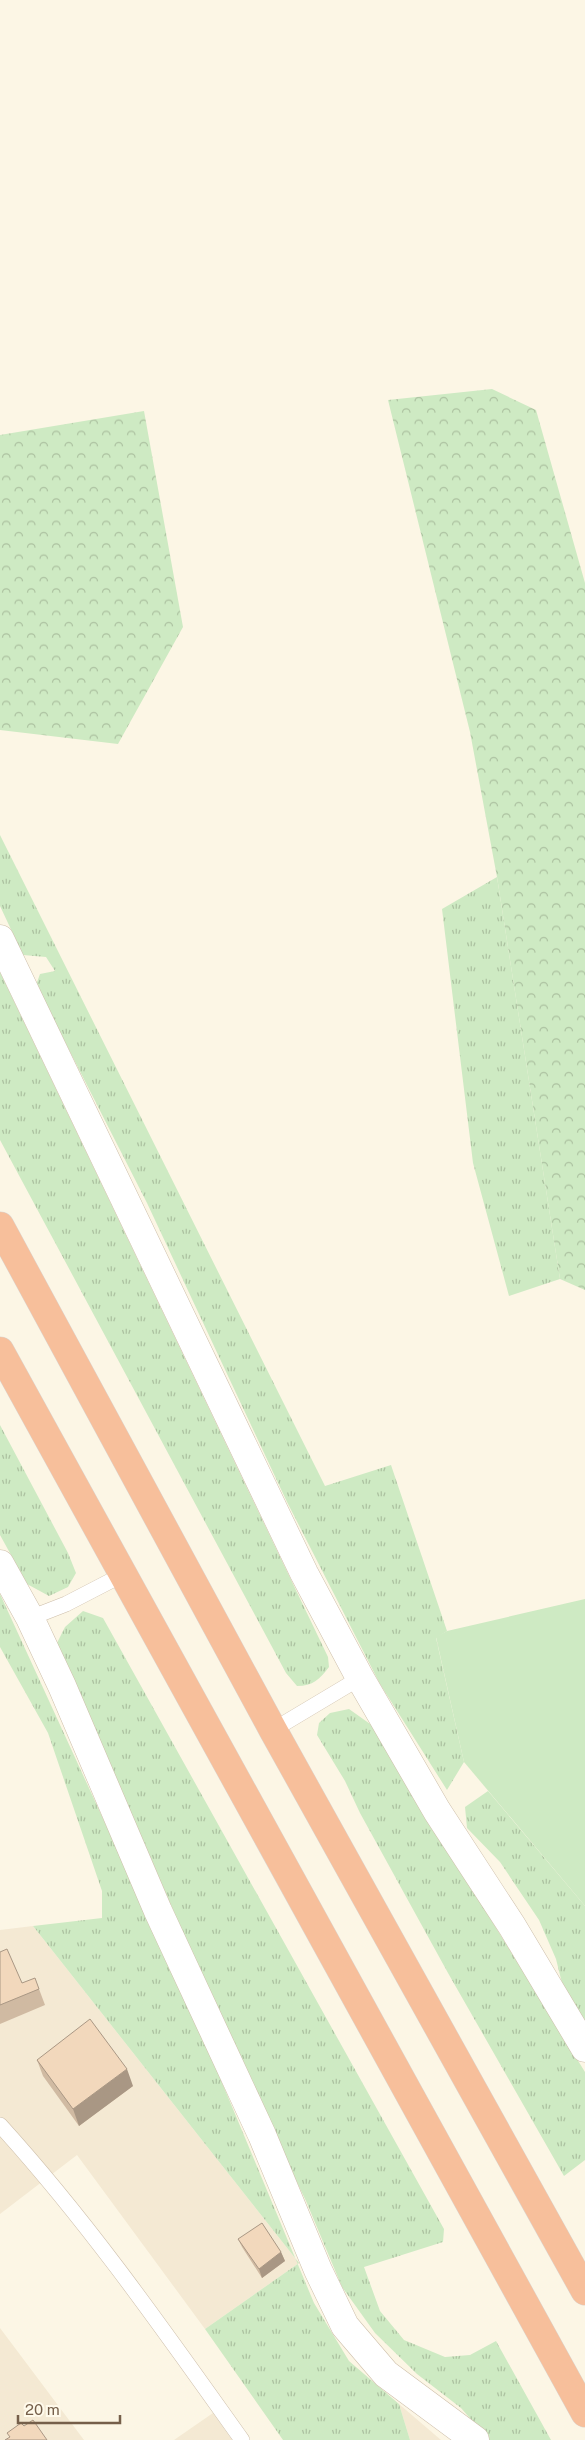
<svg xmlns="http://www.w3.org/2000/svg" width="585" height="2440" font-family="'Public Sans',sans-serif">
<style>
.residential{fill:#f4e9d3}
.grass{fill:url(#grass-tufts)}
.forest{fill:url(#forest-crowns)}
.garden{fill:#ceeac3}
.lines{fill:none;stroke-linecap:round;stroke-linejoin:round}
.service-casing{stroke:#cebfab;stroke-width:16}
.minor-casing{stroke:#cebfab;stroke-width:29}
.motorway-casing{stroke:#dbd5d0;stroke-width:29}
.service{stroke:#fff;stroke-width:15}
.minor{stroke:#fff;stroke-width:28}
.motorway{stroke:#f7bf9b;stroke-width:28}
.wall{fill:#d0baa2}
.shaded-wall{fill:#a99784}
.building{fill:#f2d8bc;stroke:#a99784}
</style>
<defs>
<pattern id="grass-tufts" width="24" height="20" patternUnits="userSpaceOnUse" patternTransform="scale(1.25)"><rect width="24" height="20" fill="#ceeac3"/><path d="M3 7l-1-3M5 7V3M7 7l1-3M15 17l-1-3M17 17v-4M19 17l1-3" fill="none" stroke="#acc1a0"/></pattern>
<pattern id="forest-crowns" width="20" height="18" patternUnits="userSpaceOnUse" patternTransform="scale(1.25)"><rect width="20" height="18" fill="#ceeac3"/><path d="M2 6a3 3 0 1 1 6 0M12 15a3 3 0 1 1 6 0" fill="none" stroke="#acc1a0"/></pattern>
</defs>
<rect width="100%" height="100%" fill="#fcf6e5"/>
<!-- residential -->
<path class="residential" d="M33,1926L299,2263L205,2329L77,2155L0,2214V1930Z
M0,2328L84,2440H0Z
M399,2404L441,2440H410Z
M213,2413L232,2440H174Z"/>
<!-- grass -->
<path class="grass" d="M0,835L325,1486L391,1465L447,1631L436,1638L464,1762L447,1790L380,1684L287,1502L147,1203L36,985L40,974L55,971L46,957L23,955L0,906Z
M497,877L560,1279L509,1296L473,1163L442,909Z
M0,972L328,1657L329,1667C320,1679 313,1686 297,1686L286,1673L0,1140Z
M0,1425L68,1553L76,1573L68,1587L49,1596L27,1584L0,1535Z
M0,1594L200,2030L314,2303L349,2361L399,2404L410,2440H283L205,2329L299,2263L33,1926L102,1918V1891L48,1733L0,1647Z
M83,1611L103,1618L444,2229L443,2242L364,2267L380,2311L404,2340L445,2357L470,2355L496,2341L551,2440H489L461,2408L417,2374L375,2333L342,2287L306,2201L240,2065L135,1822L61,1661L57,1643L65,1627Z
M349,1709L380,1731L422,1808L585,2072V2160L564,2176L448,1973L360,1813L345,1781L317,1735L319,1723L330,1713Z
M488,1791L585,1906V2021L563,1987L556,1959L539,1920L500,1862L467,1828L465,1807Z"/>
<!-- forest -->
<path class="forest" d="M492,389L536,410L585,583V1290L560,1279L497,877L470,732L388,400Z
M144,411L183,627L118,744L0,730V435Z"/>
<!-- garden -->
<path class="garden" d="M585,1599V1906L464,1762L436,1637L447,1631Z"/>
<g class="lines">
<defs>
<path id="service" d="M30,1618L66,1604L122,1575
M273,1730L360,1678
M0,2125C89,2223 165,2332 242,2440"/>
<path id="minor" d="M0,939L304,1573L360,1678L437,1811L512,1926L585,2048
M0,1564L30,1618L62,1686L158,1911L262,2135L318,2270L345,2326L386,2374L475,2440"/>
<path id="motorway" d="M0,1226L273,1730L585,2291
M0,1351L585,2413"/>
</defs>
<!-- service casing -->
<use href="#service" class="service-casing"/>
<!-- minor casing -->
<use href="#minor" class="minor-casing"/>
<!-- motorway casing -->
<use href="#motorway" class="motorway-casing"/>
<!-- service -->
<use href="#service" class="service"/>
<!-- minor -->
<use href="#minor" class="minor"/>
<!-- motorway -->
<use href="#motorway" class="motorway"/>
</g>
<!-- wall -->
<path class="wall" d="M0,1952L22,1983L39,1989L45,2005L0,2024Z
M37,2060L133,2086L79,2126L43,2076Z
M238,2239L281,2252L285,2261L262,2278L242,2247Z"/>
<!-- shaded-wall -->
<path class="shaded-wall" d="M127,2069L133,2086L79,2126L73,2109Z
M281,2252L285,2261L262,2278L259,2269Z"/>
<!-- building -->
<path class="building" d="M7,1949L22,1983L35,1978L39,1989L0,2005V1952Z
M90,2019L127,2069L73,2109L37,2060Z
M262,2223L281,2252L259,2269L238,2239Z
M33,2420L47,2440H5L10,2437L7,2433L21,2423L24,2426Z"/>
<!-- scale -->
<path d="M18 2415v8h102v-8" fill="none" stroke="#755f4a" stroke-width="2.5"/>
<text x="25" y="2415" font-size="15" fill="#755f4a" stroke="#fffaeb" stroke-width="4" paint-order="stroke">20 m</text>
</svg>
